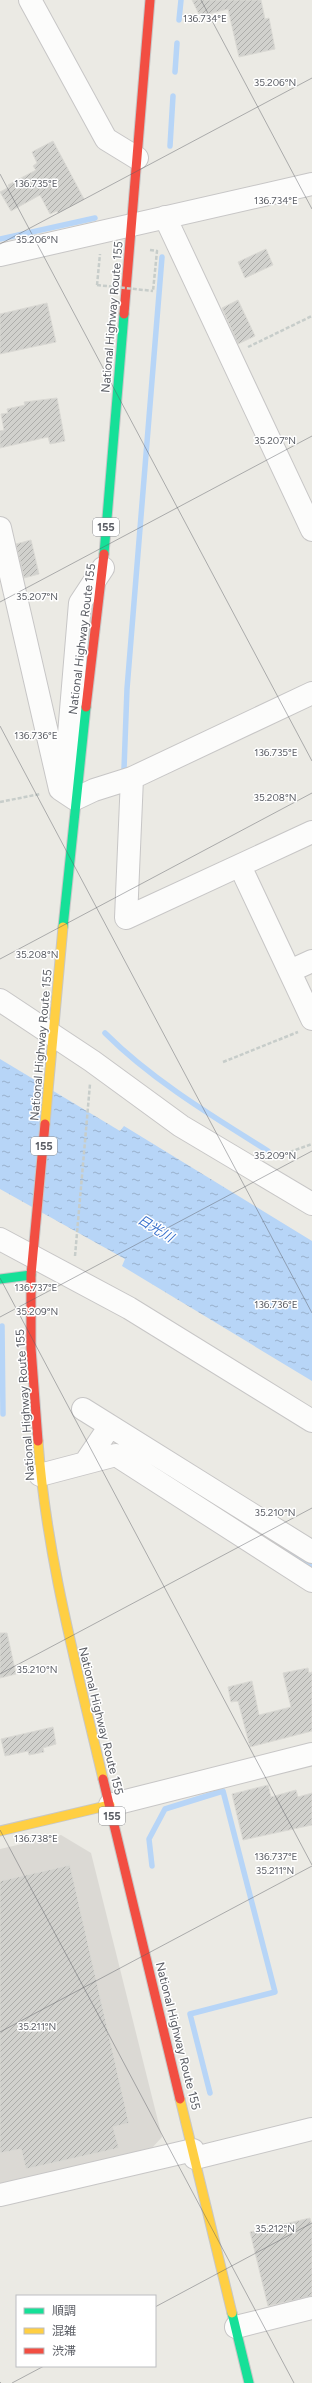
<svg xmlns="http://www.w3.org/2000/svg" width="312" height="2383" font-family="Figtree,'Noto Sans JP',sans-serif">
<style>
.industrial{fill:#dbd9d4}
.water{fill:url(#water-ripples)}
.lines{fill:none;stroke-linecap:round;stroke-linejoin:round}
.stream{stroke:#b7d5f7;stroke-width:5.5}
.building{fill:url(#building-hatch);stroke:#dad9d4}
.street-casing{stroke:#c7c6c6;stroke-width:24}
.fast-casing{stroke:#c7c7c7;stroke-width:11}
.slow-casing{stroke:#c7c7c7;stroke-width:11}
.jam-casing{stroke:#c7c7c7;stroke-width:11}
.path{stroke:#c7cdca;stroke-width:2.5;stroke-dasharray:4 2;stroke-linecap:butt}
.street{stroke:#fcfcfb;stroke-width:22}
.fast{stroke:#16e098;stroke-width:9}
.slow{stroke:#ffcf43;stroke-width:9}
.jam{stroke:#f24e42;stroke-width:9}
.path-bridge{stroke:#c7cdca;stroke-width:2.5;stroke-dasharray:4 2;stroke-linecap:butt}
.ticks{fill:none;stroke:#5a5d64;stroke-width:1;stroke-opacity:0.45}
.labels{text-anchor:middle;stroke-width:3;stroke-linejoin:round;paint-order:stroke}
.shield{fill:#fff;stroke:#8c8e92;stroke-width:1}
.shield-label{font-size:11px;font-weight:bold;fill:#5a5d64}
.street-label{font-size:12px;fill:#5a5d64;stroke:#fff}
.water-label{font-size:13px;font-style:italic;fill:#3971cd;stroke:#fff}
.ticks-label{font-size:10px;text-anchor:middle;fill:#5a5d64;stroke:#fff;stroke-width:3;stroke-linejoin:round;paint-order:stroke}
</style>
<defs>
<pattern id="water-ripples" width="26" height="14" patternUnits="userSpaceOnUse"><rect width="26" height="14" fill="#b7d5f7"/><path d="M2 4q2-2 4 0t4 0M15 11q2-2 4 0t4 0" fill="none" stroke="#98b0cc"/></pattern>
<pattern id="building-hatch" width="6" height="6" patternUnits="userSpaceOnUse"><rect width="6" height="6" fill="#d1d1cd"/><path d="M-1 1l2-2M0 6l6-6M5 7l2-2" fill="none" stroke="#adadaa"/></pattern>
</defs>
<rect width="100%" height="100%" fill="#ebeae4"/>
<!-- industrial -->
<path class="industrial" d="M61,1835L91,1853L162,2137L150,2150L0,2184V1849Z"/>
<!-- water -->
<path class="water" d="M0,1059L120,1131L124,1126L312,1241V1381L122,1266L125,1259L0,1189Z"/>
<g class="lines">
<!-- stream -->
<path class="stream" d="M179,20L181,0
M175,72L177,43
M170,146L173,96
M0,239L95,218
M124,769L127,689L162,257
M105,1033C152,1080 212,1116 268,1151
M2,1326L3,1414
M148,1463L312,1566
M152,1866L149,1839L165,1809L223,1791L275,1992L190,2014L210,2093"/>
</g>
<!-- building -->
<path class="building" d="M192,0H261L265,19L269,18L275,49L239,57L228,9L200,16Z
M53,141L84,199L58,213L57,211L50,214L40,195L11,211L0,192L9,187L8,185L36,170L33,166L37,163L32,152Z
M266,249L273,265L245,278L238,262Z
M238,300L255,336L238,344L222,308Z
M47,303L56,342L0,354V314Z
M57,398L65,441L50,444L48,437L0,448V431L4,430L1,414L8,413L7,409L25,405L24,402Z
M31,540L39,574L24,578L16,544Z
M0,1633H7L16,1674L0,1678Z
M308,1668L309,1673L312,1672V1731L250,1747L238,1701L231,1702L228,1687L252,1681L259,1715L291,1707L283,1673Z
M53,1727L56,1744L43,1748L44,1752L29,1755L28,1751L5,1756L1,1739Z
M268,1785L271,1797L296,1790L298,1797L312,1793V1825L243,1840L232,1794Z
M70,1865L129,2123L113,2127L119,2148L26,2169L21,2149L0,2153V1881Z
M310,2218L312,2226V2296L268,2306L250,2232Z"/>
<g class="lines">
<defs>
<path id="street" d="M30,0L106,139L137,158
M165,217L312,530
M0,255L312,184
M0,528L60,789L75,799L94,790L132,778L312,693
M132,778L126,918L312,832
M65,782L80,603L103,568
M240,866L312,1019
M290,971L312,961
M0,1000L92,1061L181,1126L312,1204
M0,1239L129,1308L312,1421
M83,1409L312,1552
M85,1463L110,1426
M40,1475L116,1455L312,1581
M110,1805L312,1754
M195,2158L312,2129
M0,2195L193,2150
M236,2327L312,2308"/>
<path id="fast" d="M104,554L124,314
M63,927L86,707
M0,1279L31,1275
M232,2313L249,2383"/>
<path id="slow" d="M45,1124L63,927
M38,1441C46,1555 77,1668 103,1779
M0,1831L110,1805
M180,2099L232,2313"/>
<path id="jam" d="M124,314L150,0
M86,707L104,554
M38,1441L31,1348V1275L45,1124
M103,1779L180,2099"/>
</defs>
<!-- street casing -->
<use href="#street" class="street-casing"/>
<!-- fast casing -->
<use href="#fast" class="fast-casing"/>
<!-- slow casing -->
<use href="#slow" class="slow-casing"/>
<!-- jam casing -->
<use href="#jam" class="jam-casing"/>
<!-- path -->
<path class="path" d="M150,250L157,251L153,291
M97,285L100,254
M248,347L312,316
M0,802L40,794
M223,1062L298,1032
M273,1158L312,1144
M75,1256L90,1084"/>
<!-- street -->
<use href="#street" class="street"/>
<!-- fast -->
<use href="#fast" class="fast"/>
<!-- slow -->
<use href="#slow" class="slow"/>
<!-- jam -->
<use href="#jam" class="jam"/>
<!-- path-bridge -->
<path class="path-bridge" d="M97,285L153,291"/>
</g>
<!-- ticks -->
<path class="ticks" d="M201,0L312,209M0,174L312,761M0,244L312,78M0,602L312,436M0,726L312,1313M0,959L312,793M0,1278L312,1865M0,1317L312,1151M0,1674L312,1508M0,1830L294,2383M0,2032L312,1866M155,2307L312,2223M0,2382L1,2383M12,2383L44,2366"/>
<g class="labels">
<!-- shield labels -->
<g class="shield">
<rect x="93" y="518" width="26" height="18" rx="3"/>
<rect x="31" y="1137" width="26" height="18" rx="3"/>
<rect x="99" y="1807" width="26" height="18" rx="3"/>
</g>
<g class="shield-label">
<text x="106" y="531">155</text>
<text x="44" y="1150">155</text>
<text x="112" y="1820">155</text>
</g>
<!-- street labels -->
<g class="street-label">
<text transform="translate(112 317) rotate(-85)" y="4">National Highway Route 155</text>
<text transform="translate(82 639) rotate(-83)" y="4">National Highway Route 155</text>
<text transform="translate(41 1045) rotate(-85)" y="4">National Highway Route 155</text>
<text transform="translate(25 1405) rotate(-94)" y="4">National Highway Route 155</text>
<text transform="translate(101 1721) rotate(76)" y="4">National Highway Route 155</text>
<text transform="translate(178 2036) rotate(76)" y="4">National Highway Route 155</text>
</g>
<!-- water labels -->
<g class="water-label">
<text transform="translate(156 1228) rotate(31)" y="5">日光川</text>
</g>
</g>
<g class="ticks-label">
<text x="205" y="22">136.734°E</text>
<text x="275" y="86">35.206°N</text>
<text x="36" y="187">136.735°E</text>
<text x="276" y="204">136.734°E</text>
<text x="37" y="243">35.206°N</text>
<text x="275" y="444">35.207°N</text>
<text x="37" y="600">35.207°N</text>
<text x="36" y="739">136.736°E</text>
<text x="276" y="756">136.735°E</text>
<text x="275" y="801">35.208°N</text>
<text x="37" y="958">35.208°N</text>
<text x="275" y="1159">35.209°N</text>
<text x="36" y="1291">136.737°E</text>
<text x="276" y="1308">136.736°E</text>
<text x="37" y="1315">35.209°N</text>
<text x="275" y="1516">35.210°N</text>
<text x="37" y="1673">35.210°N</text>
<text x="36" y="1842">136.738°E</text>
<text x="276" y="1860">136.737°E</text>
<text x="275" y="1874">35.211°N</text>
<text x="37" y="2030">35.211°N</text>
<text x="275" y="2232">35.212°N</text>
</g>
<!-- legend -->
<rect x="16" y="2295" width="140" height="72" fill="#ffffff" stroke="#bdbec1"/>
<rect x="24" y="2308" width="20" height="6" fill="#16e098" stroke="#bdbec1"/>
<text x="52" y="2315" font-size="12" fill="#5a5d64">順調</text>
<rect x="24" y="2328" width="20" height="6" fill="#ffcf43" stroke="#bdbec1"/>
<text x="52" y="2335" font-size="12" fill="#5a5d64">混雑</text>
<rect x="24" y="2348" width="20" height="6" fill="#f24e42" stroke="#bdbec1"/>
<text x="52" y="2355" font-size="12" fill="#5a5d64">渋滞</text>
</svg>
